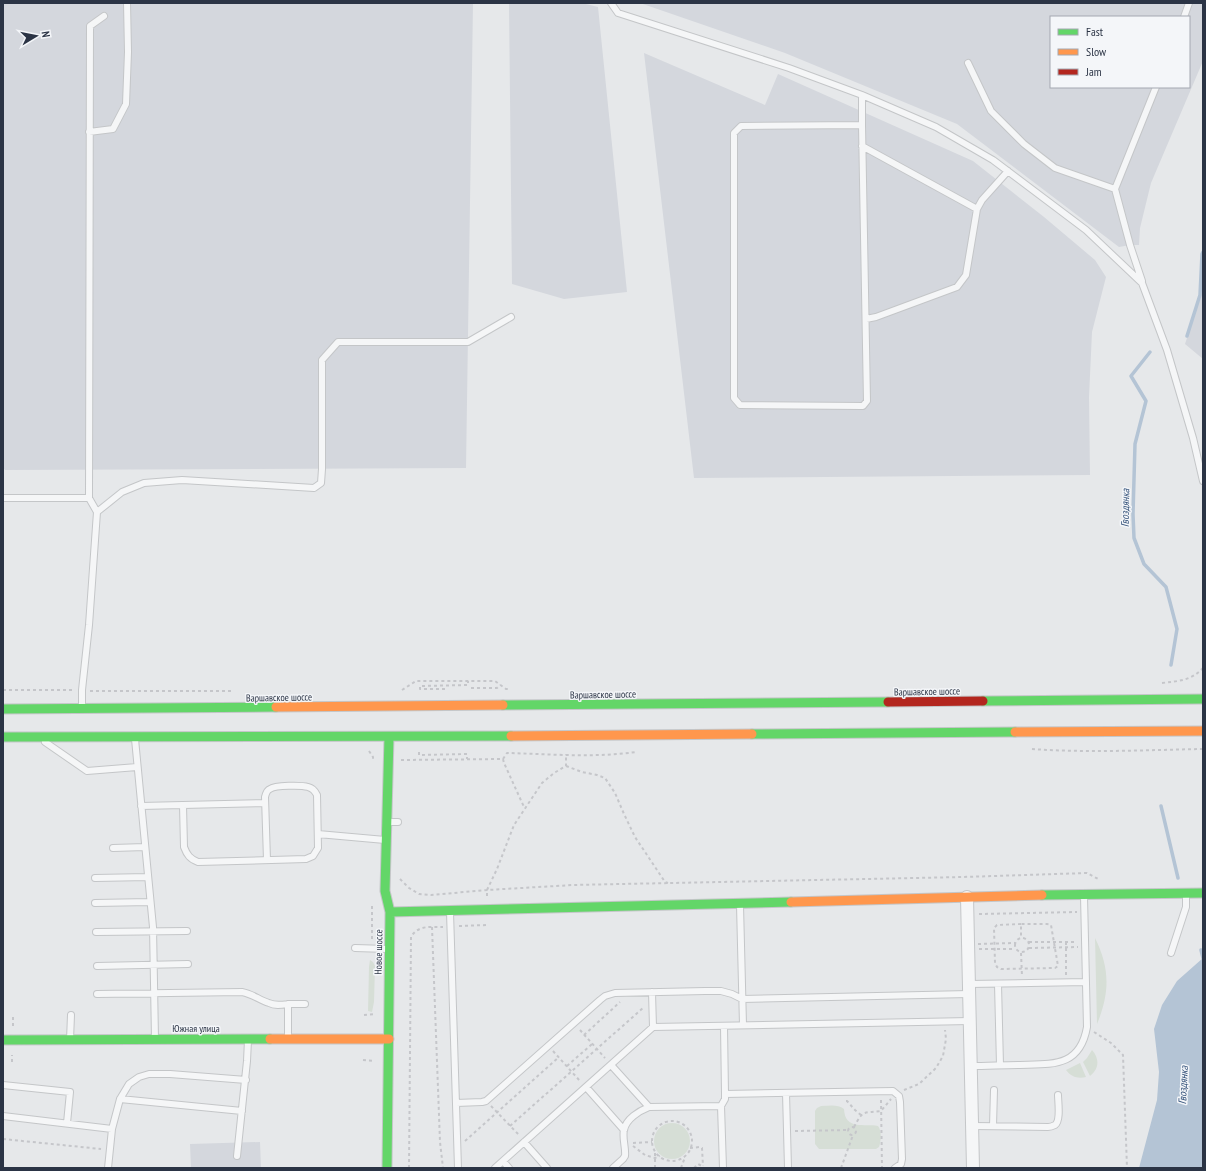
<svg xmlns="http://www.w3.org/2000/svg" width="1206" height="1171" font-family="'PT Sans Narrow',sans-serif">
<style>
.built{fill:#d4d7dd;fill-rule:evenodd}
.green{fill:#d6ded6}
.water{fill:#b4c4d5}
.lines{fill:none;stroke-linecap:round;stroke-linejoin:round}
.stream{stroke:#b4c4d5;stroke-width:3.5}
.lane-casing{stroke:#c4c6c8;stroke-width:8}
.street-casing{stroke:#c4c6c8;stroke-width:14}
.fast-casing{stroke:#c4c6c8;stroke-width:11}
.slow-casing{stroke:#c4c6c8;stroke-width:11}
.jam-casing{stroke:#c4c6c8;stroke-width:11}
.path{stroke:#c5c6ca;stroke-width:2;stroke-dasharray:3 3;stroke-linecap:butt}
.lane{stroke:#f5f6f7;stroke-width:6}
.street{stroke:#f5f6f7;stroke-width:12}
.fast{stroke:#63d668;stroke-width:9}
.slow{stroke:#ff974d;stroke-width:9}
.jam{stroke:#b3261e;stroke-width:9}
.labels{text-anchor:middle;stroke-width:3;stroke-linejoin:round;paint-order:stroke}
.street-label{font-size:10px;fill:#2b3445;stroke:#f4f6f9}
.water-label{font-size:11px;font-style:italic;fill:#34527a;stroke:#f4f6f9}
</style>
<rect width="100%" height="100%" fill="#e6e8ea"/>
<!-- built -->
<path class="built" d="M3,3H473L466,468L5,470L3,468Z
M509,3H582L598,7L627,292L564,299L512,284Z
M640,3H1203V61L1151,183L1140,228L1139,245H1130L1119,247L957,124L785,53ZM1051,17H1189V87H1051Z
M644,53L765,105L778,74L973,161L1044,217L1095,260L1106,277L1092,332L1089,397L1090,475L694,478Z
M1203,290V359L1185,344Z
M260,1142L261,1168H191L190,1144Z"/>
<!-- green -->
<path class="green" d="M1095,938C1110,968 1110,993 1097,1024Z
M370,960L373,962L375,966L374,1002L372,1012L368,1011L369,967Z
M1092,1050C1100,1059 1099,1069 1090,1076L1083,1062L1087,1058Z
M1080,1063L1086,1077C1078,1079 1071,1077 1066,1070Z
M821,1106C829,1106 838,1104 844,1109C845,1131 865,1123 878,1126C882,1131 881,1141 879,1147L876,1149H819L815,1144V1111L817,1108Z
M654 1141a18 18 0 1 1 36 0a18 18 0 1 1-36 0Z"/>
<!-- water -->
<path class="water" d="M1203,958V1168H1139L1157,1100L1159,1072L1154,1029L1162,1005L1177,981Z"/>
<g class="lines">
<!-- stream -->
<path class="stream" d="M1187,336L1200,295L1202,254L1203,252
M1150,352L1131,376L1146,401L1135,444L1133,514L1134,538L1144,564L1166,587L1177,629L1171,665
M1161,806L1178,878
M1201,950L1203,958"/>
<defs>
<path id="lane" d="M611,3L618,13L789,68L862,95L936,127L993,160L1086,230L1142,283L1167,350L1193,438L1203,481
M1184,17L1189,3
M968,63L991,111L1024,144L1055,168L1115,189
M862,95V125L867,401L863,406L740,405L734,398V133L741,126L862,125
M89,132L113,129L126,104L128,52L127,3
M862,146L977,209
M1142,281L1130,245L1115,189L1156,87
M866,319L876,317L957,287L966,275L977,209L982,200L1008,171
M3,498H89
M97,512L122,492L144,483L182,480L314,488L321,483L322,469V360L338,342H468L511,317
M82,707V690L89,625L97,512L89,498L90,26L104,16
M135,739L153,927L155,1039
M45,742L87,771L137,767
M183,805L184,847C187,855 190,859 198,862L306,859L313,856L318,848L317,795C315,791 313,788 308,787C302,785 275,785 270,789C267,790 266,793 265,797L267,860
M141,806L265,803
M387,822H398
M318,834L385,840
M113,848L145,847
M95,878L148,877
M95,903L150,902
M740,905L743,1025
M450,912L458,1168
M96,932L187,931
M355,948L387,949
M1171,953L1186,907V895
M97,966L188,964
M969,984L1086,982
M998,984L1000,1065
M652,992L653,1027
M97,994L242,992C253,994 259,1000 269,1003C275,1006 281,1005 288,1004
M288,1038V1004H305
M70,1040L71,1015
M611,1065L649,1107
M971,1066C987,1066 1004,1065 1020,1065C1053,1064 1080,1067 1087,1027L1084,896
M3,1085L70,1092L67,1123
M586,1087L624,1130
M786,1093L788,1168
M725,1094L893,1091L899,1096L900,1102L902,1159L901,1164L895,1168
M120,1099L242,1111
M456,1103L482,1102L486,1101L600,1000L605,996L615,993L705,991H721L732,994L742,999L969,994
M721,1106L723,1168
M3,1116L112,1129
M972,1126L1048,1127C1050,1127 1053,1126 1055,1125C1061,1121 1058,1101 1058,1095
M993,1126L994,1090
M524,1142L547,1168
M237,1156L247,1061L248,1040
M503,1161L509,1168
M108,1168L112,1129L120,1099L129,1084L139,1077L149,1074H170L246,1080
M495,1168L653,1027L970,1021
M613,1168L623,1159L625,1156C626,1148 622,1138 624,1130C626,1119 639,1111 649,1107L721,1106L725,1099V1094L724,1026"/>
<path id="street" d="M967,897L973,1168"/>
<path id="fast" d="M983,701L1203,699
M503,705L888,702
M3,709L276,707
M752,734L1015,732
M3,737L511,736
M1042,895L1203,893
M390,912L791,902
M3,1040L270,1039
M387,1168L390,912L385,891L389,737"/>
<path id="slow" d="M276,707L503,705
M1015,732L1203,731
M511,736L752,734
M791,902L1042,895
M270,1039H389"/>
<path id="jam" d="M888,702L983,701"/>
</defs>
<!-- lane casing -->
<use href="#lane" class="lane-casing"/>
<!-- street casing -->
<use href="#street" class="street-casing"/>
<!-- fast casing -->
<use href="#fast" class="fast-casing"/>
<!-- slow casing -->
<use href="#slow" class="slow-casing"/>
<!-- jam casing -->
<use href="#jam" class="jam-casing"/>
<!-- path -->
<path class="path" d="M1162,683C1178,681 1191,681 1203,668
M471,688H497L500,685
M445,689H420V686L468,685V681
M3,690H74
M402,690L416,681H495L506,689H508
M90,691H234
M1032,749C1088,753 1146,750 1203,749
M369,751L373,757V761
M419,752V755L467,754V759
M503,759L504,763L524,807
M401,760L503,759L507,753C549,754 594,758 636,752
M566,766L582,772L597,775L605,778L615,793L624,814L635,837L665,882L668,883
M400,879L409,888L419,894L431,895L487,890L573,885L963,877L1087,873L1100,880
M487,896V890L497,869L514,825L542,783L554,773L566,766V754
M979,914L1077,912
M1021,924L997,925L994,928L995,963L997,967L1001,969L1055,968L1058,966L1051,925L1047,924H1021V938
M459,926L487,925
M432,927L440,1142L443,1168
M1015 945a7 7 0 1 1 14 0a7 7 0 1 1-14 0Z
M372,939V904
M1029,942H1076
M1066,942V975
M978,944L1015,943
M1029,948L1078,947
M979,949H1015
M1021,953L1022,976
M364,1015L375,1014
M13,1026V1015
M580,1030L605,1058
M1094,1032L1111,1043L1123,1055L1127,1168
M584,1035L620,1002
M553,1051L580,1081
M363,1060L374,1061
M12,1062V1055
M567,1066L592,1044
M904,1090L919,1084L936,1068L943,1056L946,1039L945,1030
M881,1100L882,1168
M846,1101H847L855,1110L861,1115
M491,1106L519,1135
M652 1141a20 20 0 1 1 40 0a20 20 0 1 1-40 0Z
M510,1126L644,1007
M848 1131a4 4 0 1 1 8 0a4 4 0 1 1-8 0Z
M854,1127C863,1110 863,1113 881,1111L891,1099
M795,1131L848,1130
M3,1139L101,1149
M465,1141L559,1057
M633,1143L652,1142
M633,1146L645,1155L655,1158L660,1156
M690,1148L700,1147L702,1148L703,1166
M409,1168L411,937C418,925 430,927 443,927
M655,1168V1152
M681,1168L685,1157
M694,1168L698,1164L700,1165L704,1168
M841,1168L853,1135"/>
<!-- lane -->
<use href="#lane" class="lane"/>
<!-- street -->
<use href="#street" class="street"/>
<!-- fast -->
<use href="#fast" class="fast"/>
<!-- slow -->
<use href="#slow" class="slow"/>
<!-- jam -->
<use href="#jam" class="jam"/>
</g>
<g class="labels">
<!-- street labels -->
<g class="street-label">
<text transform="translate(927 691) rotate(-1)" y="4">Варшавское шоссе</text>
<text transform="translate(603 694) rotate(-1)" y="4">Варшавское шоссе</text>
<text transform="translate(279 697) rotate(-1)" y="4">Варшавское шоссе</text>
<text transform="translate(378 952) rotate(-89)" y="4">Новое шоссе</text>
<text x="196" y="1032">Южная улица</text>
</g>
<!-- water labels -->
<g class="water-label">
<text transform="translate(1125 508) rotate(-89)" y="4">Гвоздянка</text>
<text transform="translate(1183 1085) rotate(-87)" y="4">Гвоздянка</text>
</g>
</g>
<!-- border -->
<rect width="1206" height="1171" fill="none" stroke="#2b3445" stroke-width="8"/>
<!-- legend -->
<rect x="1050" y="16" width="140" height="72" fill="#f4f6f9" stroke="#a4a8b1"/>
<rect x="1058" y="29" width="20" height="6" fill="#63d668" stroke="#a4a8b1"/>
<text x="1086" y="36" font-size="12" fill="#2b3445">Fast</text>
<rect x="1058" y="49" width="20" height="6" fill="#ff974d" stroke="#a4a8b1"/>
<text x="1086" y="56" font-size="12" fill="#2b3445">Slow</text>
<rect x="1058" y="69" width="20" height="6" fill="#b3261e" stroke="#a4a8b1"/>
<text x="1086" y="76" font-size="12" fill="#2b3445">Jam</text>
<!-- north arrow -->
<g transform="translate(36 36) rotate(80)" stroke="#f4f6f9" stroke-width="3" paint-order="stroke">
<path d="M0-3L7 15L0 10L-7 15Z" fill="#2b3445"/>
<text y="-6" font-size="11" font-weight="bold" text-anchor="middle" fill="#2b3445">N</text>
</g>
</svg>
